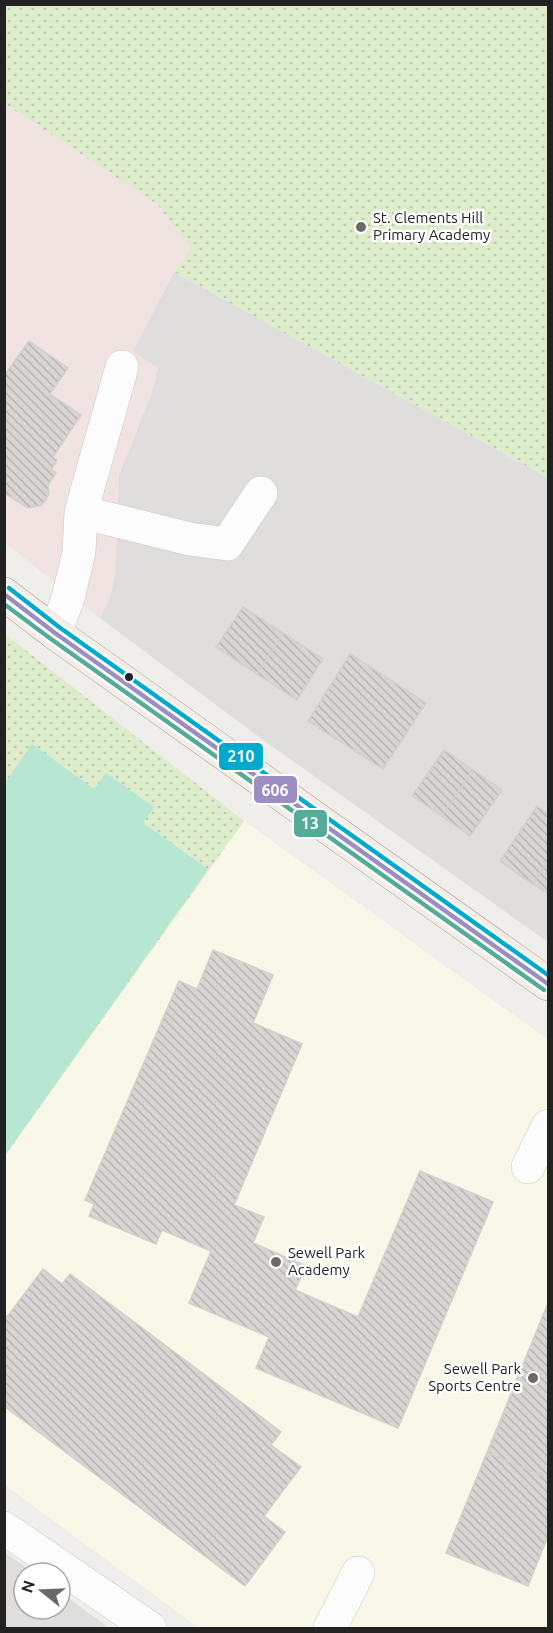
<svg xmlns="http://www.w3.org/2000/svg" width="553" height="1633" font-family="Ubuntu,sans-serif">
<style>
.residential{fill:#dfdedc}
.commercial{fill:#f1e3e1}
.education{fill:#f8f7e8}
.grass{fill:url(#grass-dots)}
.pitch{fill:#b7e6d2}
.building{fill:url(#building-back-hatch);stroke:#d3d0cc;stroke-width:1.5}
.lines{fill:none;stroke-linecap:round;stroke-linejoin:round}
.minor-casing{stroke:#c9c8c7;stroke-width:34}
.major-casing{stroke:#a79c86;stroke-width:34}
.minor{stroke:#fdfcfc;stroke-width:33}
.major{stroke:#f3ede7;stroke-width:33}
.bus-1-casing{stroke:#fff;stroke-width:9}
.bus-2-casing{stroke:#fff;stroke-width:9}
.bus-3-casing{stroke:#fff;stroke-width:9}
.bus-1{stroke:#9c8dc3;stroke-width:4.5}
.bus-2{stroke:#54ab98;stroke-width:4.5}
.bus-3{stroke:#00a9ce;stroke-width:4.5}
.poi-dot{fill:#6a6968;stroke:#fff;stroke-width:2}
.bus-dot{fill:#222;stroke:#fff;stroke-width:2}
.labels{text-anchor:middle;stroke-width:5;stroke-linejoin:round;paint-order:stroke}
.poi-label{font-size:15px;fill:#222;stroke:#fff;text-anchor:start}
.line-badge{stroke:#fff;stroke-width:2}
.badge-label{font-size:16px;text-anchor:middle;font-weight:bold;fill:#fff}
</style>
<defs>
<pattern id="grass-dots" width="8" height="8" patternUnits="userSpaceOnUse" patternTransform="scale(1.5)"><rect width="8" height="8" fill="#ddeccb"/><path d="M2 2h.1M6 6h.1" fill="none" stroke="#bdcaae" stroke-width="1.8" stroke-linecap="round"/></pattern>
<pattern id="building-back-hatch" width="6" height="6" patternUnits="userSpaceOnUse" patternTransform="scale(1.5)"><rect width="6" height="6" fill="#d7d4d2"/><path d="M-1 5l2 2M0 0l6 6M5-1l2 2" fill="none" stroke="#b8b6b4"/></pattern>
</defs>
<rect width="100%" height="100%" fill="#f0eeeb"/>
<!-- residential -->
<path class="residential" d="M174,272L548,478V942L259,737L100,618L111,594L115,572L119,475L153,389L133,351Z
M4,1552L34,1573H24V1609H60V1592L109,1628H5Z"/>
<!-- commercial -->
<path class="commercial" d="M4,104L158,205L191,249L174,272L133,351L158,368L153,389L119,475L115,572L111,594L100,618L5,543Z"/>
<!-- education -->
<path class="education" d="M5,648L548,1040V1628H199L5,1485Z"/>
<!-- grass -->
<path class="grass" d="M4,5H548V478L174,272L191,249L158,205L5,104Z
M5,634L244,821L5,1156Z"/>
<!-- pitch -->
<path class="pitch" d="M32,744L94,789L106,773L154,807L143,823L208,869L5,1155V783Z"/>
<!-- building -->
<path class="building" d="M29,341L68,368L50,394L81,415L53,457L57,460L51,470L56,473L48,485L49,494L42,505L28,508L4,493V376Z
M243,607L283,633L257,674L216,647Z
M283,633L323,659L297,700L257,674Z
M350,654L426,703L383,769L308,721Z
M444,750L473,770L442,816L412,796Z
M473,770L502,790L470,836L442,816Z
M537,806L548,814V861L533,884L500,861Z
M548,861V893L533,884Z
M213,950L273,975L253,1023L302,1044L234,1205L264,1217L253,1243L306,1266L295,1290L358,1317L420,1171L493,1202L398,1428L256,1368L269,1337L189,1303L211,1251L162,1230L156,1244L89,1216L94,1204L85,1200L179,981L197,989Z
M43,1269L62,1284L70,1274L281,1432L271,1445L301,1467L264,1516L285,1532L245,1586L4,1406V1315L7,1317Z
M548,1303V1536L528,1586L446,1553Z
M548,1303V1478L488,1453Z"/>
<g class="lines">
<defs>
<path id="minor" d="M81,512L190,539L227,544L261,493
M55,633L68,598L79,552L81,512L122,367
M528,1167L548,1126
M4,1528L150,1628
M330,1628L358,1573"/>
<path id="major" d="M4,594L55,633L548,984"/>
</defs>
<!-- minor casing -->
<use href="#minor" class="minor-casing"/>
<!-- major casing -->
<use href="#major" class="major-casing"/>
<!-- minor -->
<use href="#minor" class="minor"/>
<!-- major -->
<use href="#major" class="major"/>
<defs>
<path id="bus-1" d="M4,594L55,633L548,984"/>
<path id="bus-2" d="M4,604L51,639L544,990"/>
<path id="bus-3" d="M9,588L59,627L548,975"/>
</defs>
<!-- bus-1 casing -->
<use href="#bus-1" class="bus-1-casing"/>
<!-- bus-2 casing -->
<use href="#bus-2" class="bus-2-casing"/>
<!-- bus-3 casing -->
<use href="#bus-3" class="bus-3-casing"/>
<!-- bus-1 -->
<use href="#bus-1" class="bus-1"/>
<!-- bus-2 -->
<use href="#bus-2" class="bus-2"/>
<!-- bus-3 -->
<use href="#bus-3" class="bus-3"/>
</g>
<!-- markers -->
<g class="poi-dot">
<circle cx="361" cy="227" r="6"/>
<circle cx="276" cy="1262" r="6"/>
<circle cx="533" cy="1378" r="6"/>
</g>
<circle class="bus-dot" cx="129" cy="677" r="5"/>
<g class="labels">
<!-- poi labels -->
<g class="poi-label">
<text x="373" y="223">St. Clements Hill<tspan x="373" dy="17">Primary Academy</tspan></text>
<text x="288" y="1258">Sewell Park<tspan x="288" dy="17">Academy</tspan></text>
<text x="521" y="1374" text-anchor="end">Sewell Park<tspan x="521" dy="17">Sports Centre</tspan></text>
</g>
</g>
<g class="line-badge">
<rect x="218" y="742" width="46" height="29" rx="6" fill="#00a9ce"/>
<rect x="253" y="775" width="45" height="29" rx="6" fill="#9c8dc3"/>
<rect x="293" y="809" width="35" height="29" rx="6" fill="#54ab98"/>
</g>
<g class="badge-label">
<text x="241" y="762">210</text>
<text x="275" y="796">606</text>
<text x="310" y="829">13</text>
</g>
<!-- border -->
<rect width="553" height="1633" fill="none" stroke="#222222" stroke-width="12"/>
<!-- north arrow -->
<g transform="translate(42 1591) rotate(288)"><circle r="28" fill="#ffffff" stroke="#a7a7a7" stroke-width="1.5"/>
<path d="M0-4.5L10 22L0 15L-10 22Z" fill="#6a6968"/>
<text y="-9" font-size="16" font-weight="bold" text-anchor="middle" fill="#222222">N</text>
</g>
</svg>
